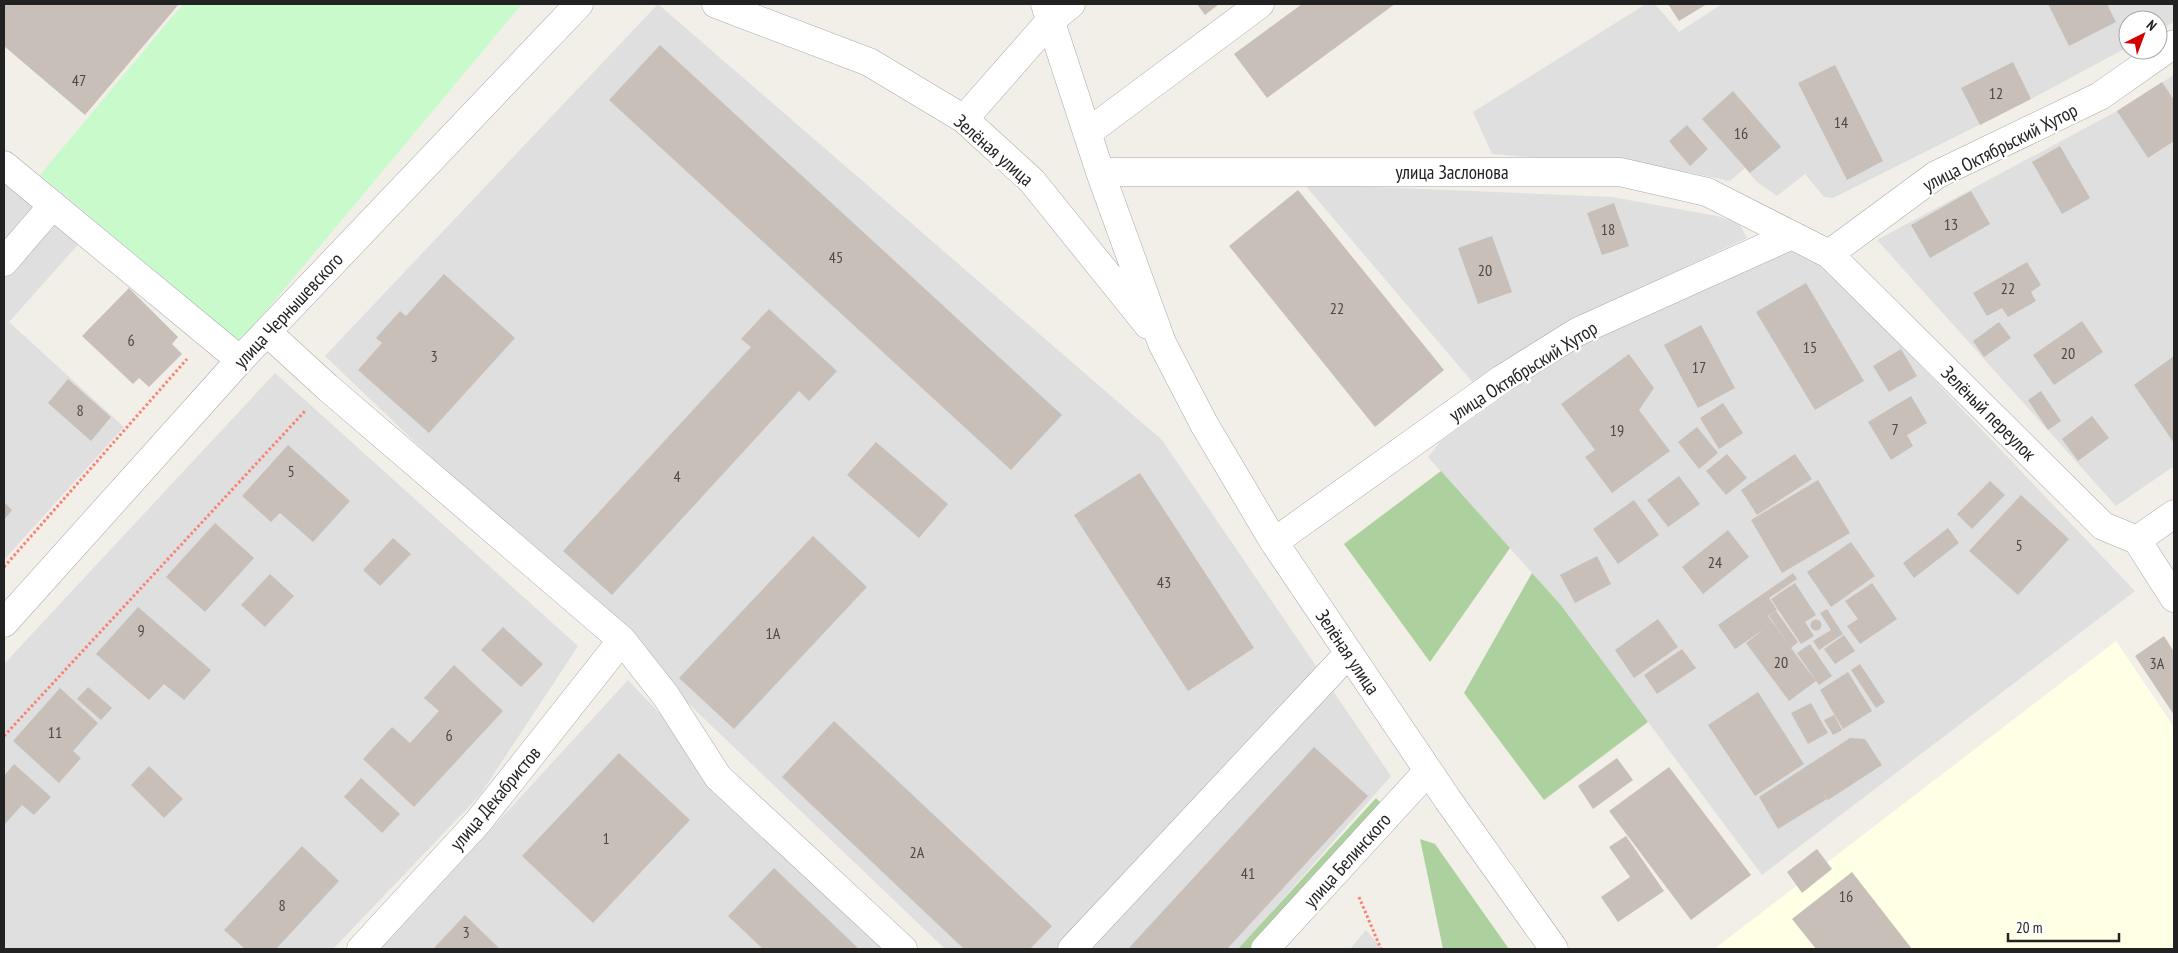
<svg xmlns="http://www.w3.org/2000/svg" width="2178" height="953" font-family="'PT Sans Narrow',sans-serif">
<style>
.residential{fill:#e0dfdf}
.education{fill:#ffffe5}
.forest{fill:#add19e}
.park{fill:#c8facc}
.building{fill:#c7bfb8}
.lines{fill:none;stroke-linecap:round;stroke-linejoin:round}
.minor-casing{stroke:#a9a9a9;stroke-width:29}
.path{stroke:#fa8072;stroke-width:3;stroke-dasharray:2.5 2.5;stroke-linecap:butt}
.minor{stroke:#fff;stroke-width:28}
.labels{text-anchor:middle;stroke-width:5;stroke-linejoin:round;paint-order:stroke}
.number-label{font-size:16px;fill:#4b4948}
.street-label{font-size:19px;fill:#222;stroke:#fff}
</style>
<rect width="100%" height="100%" fill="#f2efe9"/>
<!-- residential -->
<path class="residential" d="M658,4L1162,440L1391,776L1239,949H945L325,356Z
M1646,4H1655L1679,32L1722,4H2174V22L2158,31V20H2128V47L2031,99L1833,198L1824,197L1805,174L1777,196L1757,182L1745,168L1730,181L1667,168L1492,154L1473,112Z
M2174,75V466L2116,506L1877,240L2117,111Z
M4,173L84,238L9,322L124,427L4,560Z
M1304,184L1612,197L1717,216L1739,223L1747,238L1583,315L1475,385Z
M1784,243L1822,262L2135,591L1762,875L1560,604L1428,457L1441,441L1570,349Z
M275,373L578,646L480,795L333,949H4V664Z
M628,680L885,949H381Z
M1366,930L1382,949H1350Z"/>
<!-- education -->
<path class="education" d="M2116,641L2174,727V949H1714Z"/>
<!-- forest -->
<path class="forest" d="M1441,471L1510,548L1430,662L1344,544Z
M1532,573L1560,604L1648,722L1544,800L1464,693Z
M1376,798L1385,807L1255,949H1238Z
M1420,839L1435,844L1509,949H1443Z"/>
<!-- park -->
<path class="park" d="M183,4H522L240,342L40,175Z"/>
<!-- building -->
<path class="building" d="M4,4H179L85,115L4,46Z
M1197,4H1219L1205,15Z
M1302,4H1395L1267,98L1234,54Z
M1668,4H1707L1679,21Z
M2048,4H2107L2116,22L2069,46Z
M660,45L1062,415L1011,470L609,100Z
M2013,62L2031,99L1980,125L1961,88Z
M1835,65L1883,161L1847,180L1798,83Z
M2162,82L2174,100V141L2148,158L2117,111Z
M1733,91L1781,147L1750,173L1702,119Z
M1687,125L1708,149L1690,166L1669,141Z
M2060,146L2090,198L2062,214L2032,162Z
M1298,190L1444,370L1375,427L1229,246Z
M1971,191L1990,224L1930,258L1911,225Z
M1614,203L1629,246L1602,255L1587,213Z
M1492,236L1512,292L1478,304L1458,248Z
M2027,262L2041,285L2031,292L2036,301L2008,317L2002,308L1987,316L1973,293Z
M444,274L515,338L429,433L358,370L382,343L376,338L400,311L406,316Z
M1806,283L1864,381L1815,410L1756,312Z
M129,288L178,337L172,344L182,354L149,387L139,378L133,384L82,336Z
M769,309L837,371L809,401L799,391L612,595L563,551L751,347L741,339Z
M2082,321L2103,352L2054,385L2033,355Z
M1999,322L2011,338L1984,357L1973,341Z
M1701,325L1735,388L1698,408L1664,345Z
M1901,349L1917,376L1889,392L1873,366Z
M1629,354L1654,388L1639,410L1670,451L1612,493L1585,457L1595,450L1561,404Z
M2174,356V443L2134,385Z
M68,379L111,417L91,441L48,403Z
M2041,391L2061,421L2048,430L2028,400Z
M1911,396L1927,423L1907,435L1913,446L1891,460L1868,422Z
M1723,403L1743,433L1719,449L1700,418Z
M2092,416L2109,438L2078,461L2062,439Z
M1697,427L1718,453L1699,469L1678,442Z
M876,442L948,504L919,538L847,475Z
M288,445L350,501L313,542L280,513L271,522L242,496Z
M1727,454L1747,478L1726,495L1706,471Z
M1795,454L1812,479L1757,515L1741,490Z
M1140,473L1254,648L1188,691L1074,515Z
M1679,476L1700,504L1668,527L1647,500Z
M1818,480L1850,533L1782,573L1751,520Z
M1990,481L2005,495L1972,529L1957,514Z
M2021,495L2069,539L2018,595L1969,551Z
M1634,500L1659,535L1618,564L1593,529Z
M4,502L12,510L4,520Z
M215,523L254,558L205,612L166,577Z
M1948,528L1959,543L1914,578L1903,563Z
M1728,530L1749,557L1703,594L1682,567Z
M813,536L867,587L734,729L679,678Z
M393,538L411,554L380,586L363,570Z
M1851,542L1875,576L1831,607L1807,572Z
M1597,556L1611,584L1575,603L1560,575Z
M1793,573L1797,579L1769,598L1777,610L1768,616L1788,644L1769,616L1776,611L1798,642L1791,648L1816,681L1789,701L1746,643L1764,629L1735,649L1718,625Z
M270,574L294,596L265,627L241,605Z
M1795,583L1816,615L1805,622L1814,636L1801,644L1771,599Z
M1872,583L1897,619L1860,644L1847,626L1858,619L1845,601Z
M138,607L211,670L184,700L164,684L149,700L96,654Z
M1827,609L1843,634L1819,650L1813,641L1831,630L1820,613Z
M1658,619L1678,647L1634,678L1615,650Z
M1810.5 625a5.5 5.5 0 1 1 11 0a5.5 5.5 0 1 1-11 0Z
M503,627L543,664L521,687L481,650Z
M1844,635L1855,651L1835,664L1824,649Z
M2164,636L2174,652V715L2135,656Z
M1810,644L1832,676L1819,685L1797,653Z
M1682,649L1696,668L1657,694L1644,675Z
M1860,664L1885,702L1876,708L1851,670Z
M454,665L503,711L414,807L363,759L392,727L410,743L439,711L424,698Z
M1848,672L1872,711L1843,729L1820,690Z
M88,687L112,708L101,720L77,699Z
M60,688L98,723L73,751L81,758L59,783L13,741Z
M1758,692L1804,764L1755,796L1708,725Z
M1811,703L1828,733L1808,744L1791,713Z
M1834,715L1842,730L1833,735L1824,720Z
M834,721L1052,926L1030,949H964L782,777Z
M1850,738L1865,739L1882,765L1828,800L1816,781L1827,799L1778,829L1759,797Z
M1314,747L1368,796L1227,949H1128Z
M619,753L690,820L593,923L522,856Z
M1617,758L1633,780L1593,809L1578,786Z
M14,764L51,797L34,815L22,805L4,825V776Z
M149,766L183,799L164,818L131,785Z
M1669,767L1751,875L1691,920L1609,811Z
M361,778L400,814L382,833L344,797Z
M1626,836L1664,891L1618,922L1601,897L1630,877L1609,847Z
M302,846L339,881L276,949H245L224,930Z
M1817,849L1832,869L1802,893L1787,872Z
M774,868L859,949H763L728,916Z
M1852,872L1912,949H1816L1792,919Z
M465,915L500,949H433Z"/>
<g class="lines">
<defs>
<path id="minor" d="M716,4L869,62L964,119L1032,181L1148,325
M1045,4L1100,172L1162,343L1204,424L1274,542L1448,800L1554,949
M964,119L1050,21L1071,4
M1087,133L1260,4
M4,165L240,360
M1100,172H1620L1707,192L1829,254L2103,526L2137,540L2174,598
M1829,254L1936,175L2100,96L2174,44
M4,262L53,205
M267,332L327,387L622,640L666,696L718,777L903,949
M2137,540L2174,514
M1274,542L1502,379L1577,332L1792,235
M4,623L240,360L579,4
M361,949L478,822L622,640
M1072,949L1349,653
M1265,949L1428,771"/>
</defs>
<!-- minor casing -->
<use href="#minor" class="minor-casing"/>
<!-- path -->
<path class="path" d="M4,567L187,359
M4,736L305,411
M1359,897L1381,949"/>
<!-- minor -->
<use href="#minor" class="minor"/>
</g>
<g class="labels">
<!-- number labels -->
<g class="number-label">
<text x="79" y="86">47</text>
<text x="1996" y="99">12</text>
<text x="1841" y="128">14</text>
<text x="1741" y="139">16</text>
<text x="1951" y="230">13</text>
<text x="1608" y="235">18</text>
<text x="836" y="263">45</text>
<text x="1485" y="276">20</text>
<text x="2008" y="294">22</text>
<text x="1337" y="314">22</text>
<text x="131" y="346">6</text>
<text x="1810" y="353">15</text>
<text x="2068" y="359">20</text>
<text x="434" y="362">3</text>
<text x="1699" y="373">17</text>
<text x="80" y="416">8</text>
<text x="1895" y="435">7</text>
<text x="1617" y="436">19</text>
<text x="291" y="477">5</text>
<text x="677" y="482">4</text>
<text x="2019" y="551">5</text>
<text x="1715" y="568">24</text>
<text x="1164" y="588">43</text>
<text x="141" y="636">9</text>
<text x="773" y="639">1А</text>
<text x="1781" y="668">20</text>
<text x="2157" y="669">3А</text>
<text x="55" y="738">11</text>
<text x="449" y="741">6</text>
<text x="606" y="844">1</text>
<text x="917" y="858">2А</text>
<text x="1248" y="879">41</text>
<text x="1846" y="902">16</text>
<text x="282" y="911">8</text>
<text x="466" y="938">3</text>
</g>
<!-- street labels -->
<g class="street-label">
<text transform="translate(2000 147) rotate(-27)" y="7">улица Октябрьский Хутор</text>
<text transform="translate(994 150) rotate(41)" y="7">Зелёная улица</text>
<text x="1452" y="179">улица Заслонова</text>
<text transform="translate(288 310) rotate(-47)" y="7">улица Чернышевского</text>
<text transform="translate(1523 371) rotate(-32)" y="7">улица Октябрьский Хутор</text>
<text transform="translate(1989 413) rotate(45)" y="7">Зелёный переулок</text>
<text transform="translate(1348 652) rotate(56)" y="7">Зелёная улица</text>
<text transform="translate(495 798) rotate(-50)" y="7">улица Декабристов</text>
<text transform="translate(1347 860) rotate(-48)" y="7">улица Белинского</text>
</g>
</g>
<!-- border -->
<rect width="2178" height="953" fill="none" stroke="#222222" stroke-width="10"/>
<!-- north arrow -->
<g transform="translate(2143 35) rotate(42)"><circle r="24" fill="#ffffff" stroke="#a7a7a7"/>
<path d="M0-4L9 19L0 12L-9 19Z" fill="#d40000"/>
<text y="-8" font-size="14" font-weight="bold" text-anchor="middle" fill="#222222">N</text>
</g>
<!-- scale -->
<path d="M2008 933v8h111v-8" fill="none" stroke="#222222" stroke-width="2.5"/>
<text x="2016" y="933" font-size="15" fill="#222222" stroke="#ffffff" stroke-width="4" paint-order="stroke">20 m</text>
</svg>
